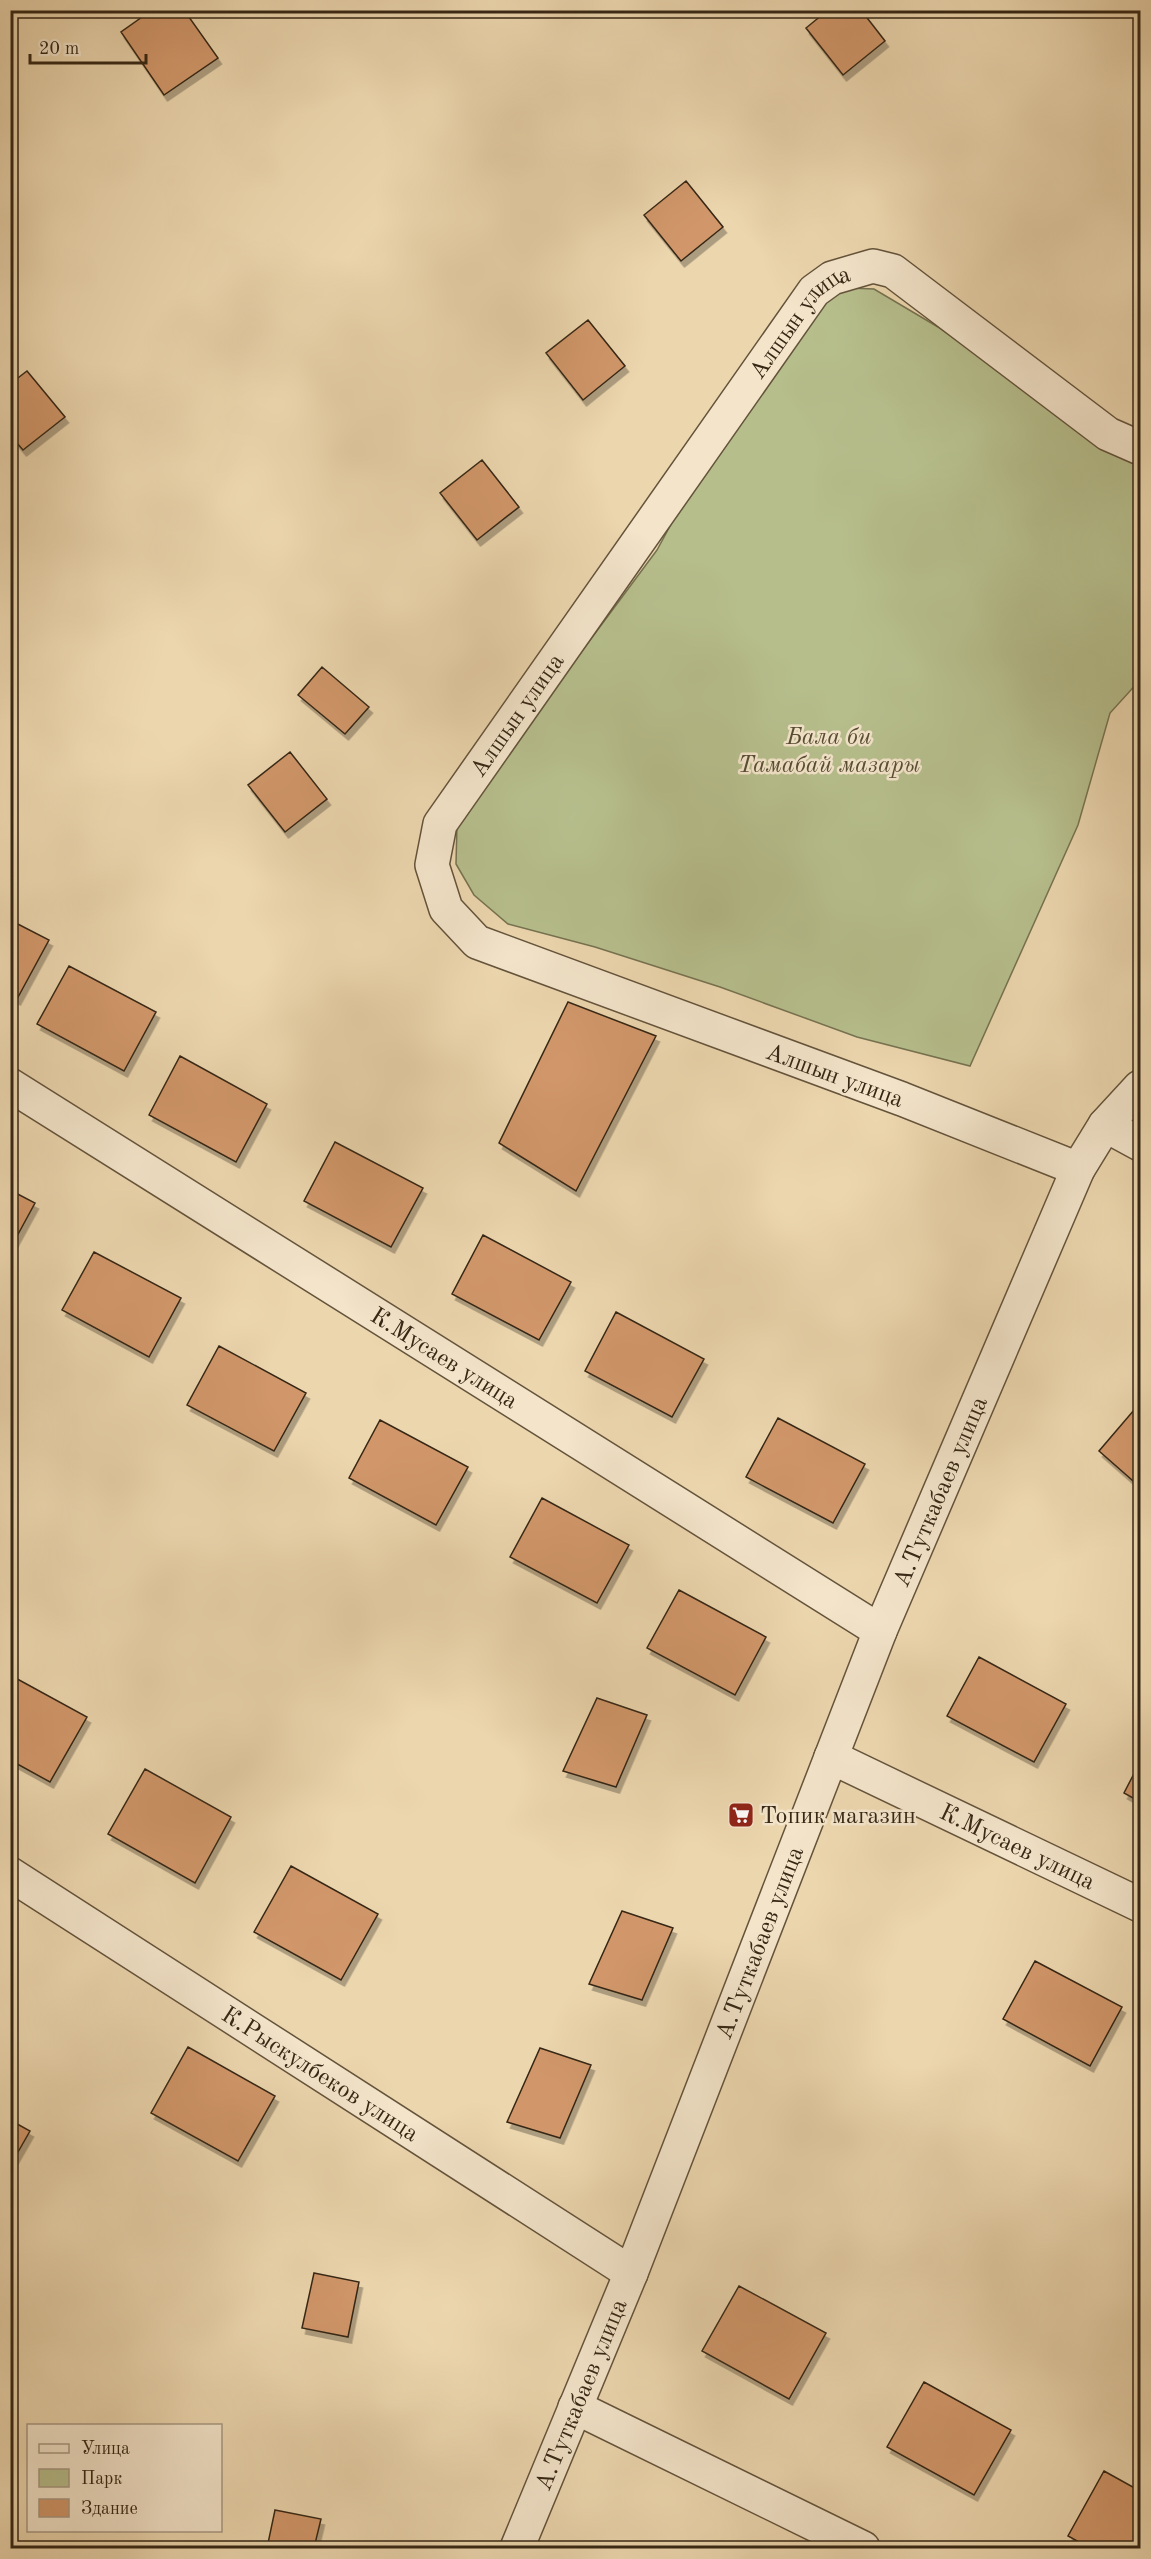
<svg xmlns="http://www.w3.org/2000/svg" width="1151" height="2559" font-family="'Old Standard TT',serif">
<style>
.green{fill:#b6be8c;stroke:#767250;stroke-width:1.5}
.building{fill:#d1976a;stroke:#362715;stroke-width:1.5;filter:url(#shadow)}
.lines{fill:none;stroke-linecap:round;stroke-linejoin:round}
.street-casing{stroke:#64533b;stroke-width:36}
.street{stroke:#f3e4ca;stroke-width:33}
.labels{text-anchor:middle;stroke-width:5;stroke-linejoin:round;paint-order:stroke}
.street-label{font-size:24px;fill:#362715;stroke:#f3e4ca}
.park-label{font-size:24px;font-style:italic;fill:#564d33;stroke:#f3e4ca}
.poi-label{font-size:24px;fill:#362715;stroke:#f3e4ca;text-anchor:start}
</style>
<defs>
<filter id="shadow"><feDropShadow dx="3.5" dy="6" stdDeviation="0" flood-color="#0004"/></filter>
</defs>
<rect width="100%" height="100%" fill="#ecd6ae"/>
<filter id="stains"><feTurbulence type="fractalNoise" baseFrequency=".00333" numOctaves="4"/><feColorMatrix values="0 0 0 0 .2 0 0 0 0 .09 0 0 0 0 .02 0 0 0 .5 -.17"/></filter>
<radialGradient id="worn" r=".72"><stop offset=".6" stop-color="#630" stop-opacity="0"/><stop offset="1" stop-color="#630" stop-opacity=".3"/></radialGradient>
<!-- green -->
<path class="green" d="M824,287L874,289L938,327L1081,428L1140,460V680L1110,713L1078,825L970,1066L857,1037L720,987L595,947L508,924L474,895L456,864L457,825L538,710L657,550L742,393Z"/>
<!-- building -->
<path class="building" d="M152,10H184L218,58L164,95L121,32Z
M828,10H861L885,41L843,75L806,28Z
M686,181L723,227L681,261L644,215Z
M588,320L625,366L583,400L546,353Z
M27,371L65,417L23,450L10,435V384Z
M482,460L519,507L477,540L440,493Z
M322,667L369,707L345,734L298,695Z
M290,752L327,799L285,832L248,785Z
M10,920L49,940L17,999L10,995Z
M69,966L156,1012L124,1071L37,1024Z
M568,1002L656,1036L576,1191L499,1143Z
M180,1056L267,1104L236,1162L149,1115Z
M335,1142L423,1188L391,1247L304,1201Z
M10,1190L35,1203L10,1249Z
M483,1235L571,1282L539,1340L452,1294Z
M94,1252L181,1298L149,1357L62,1310Z
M616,1312L704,1359L672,1417L585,1371Z
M219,1346L306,1393L274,1451L187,1405Z
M1140,1403V1487L1099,1451Z
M778,1418L865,1464L833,1523L746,1477Z
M380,1420L468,1467L436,1525L349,1478Z
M542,1498L629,1545L597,1603L510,1557Z
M679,1590L766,1637L735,1695L647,1648Z
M979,1657L1066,1704L1034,1762L947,1716Z
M10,1675L87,1717L50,1782L10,1760Z
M597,1698L647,1715L616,1787L563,1771Z
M1140,1762V1802L1124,1793Z
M145,1769L231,1817L195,1883L108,1834Z
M291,1866L378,1914L341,1980L254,1932Z
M622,1911L673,1928L642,2000L589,1984Z
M1035,1961L1122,2007L1090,2066L1003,2019Z
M188,2047L275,2096L238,2161L151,2113Z
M540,2048L591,2065L560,2138L507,2122Z
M10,2120L30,2131L10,2166Z
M314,2273L359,2282L348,2337L302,2328Z
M739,2286L826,2333L789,2399L702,2351Z
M924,2382L1011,2430L974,2495L887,2447Z
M1104,2471L1140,2491V2548H1090L1068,2536Z
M275,2510L321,2519L314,2548H267Z"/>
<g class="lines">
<defs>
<g id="street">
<path id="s1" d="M10,1085L880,1631"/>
<path d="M1105,1125L1140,1144"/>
<path id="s2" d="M1078,1169L902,1099L477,942L446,909L432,865L440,824L814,291L832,278L873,266L893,271L1108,434L1140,448"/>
<path id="s3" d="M831,1757L1140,1905"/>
<path id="s4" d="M10,1874L631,2273"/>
<path d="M575,2407L863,2548"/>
<path id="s5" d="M517,2548L631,2273L880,1631L1078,1169L1105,1125L1140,1087"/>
</g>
</defs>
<!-- street casing -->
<use href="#street" class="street-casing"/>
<!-- street -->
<use href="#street" class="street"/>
</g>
<!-- icons -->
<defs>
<symbol id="supermarket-square" viewBox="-11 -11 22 22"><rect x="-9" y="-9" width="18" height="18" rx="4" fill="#8f2418" stroke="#f3e4ca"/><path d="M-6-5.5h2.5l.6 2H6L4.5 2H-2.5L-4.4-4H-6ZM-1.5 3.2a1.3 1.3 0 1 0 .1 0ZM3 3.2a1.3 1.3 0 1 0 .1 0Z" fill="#fff"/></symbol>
</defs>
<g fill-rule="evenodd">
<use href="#supermarket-square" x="726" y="1800" width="30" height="30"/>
</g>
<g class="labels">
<!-- street labels -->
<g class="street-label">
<text dy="8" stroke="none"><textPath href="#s2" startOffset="1395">Алшын улица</textPath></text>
<text dy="8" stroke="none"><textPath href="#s2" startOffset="909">Алшын улица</textPath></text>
<text transform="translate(835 1075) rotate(20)" y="8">Алшын улица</text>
<text dy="8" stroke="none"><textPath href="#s1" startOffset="513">К.Мусаев улица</textPath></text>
<text dy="8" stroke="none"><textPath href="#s5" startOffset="1138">А.Туткабаев улица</textPath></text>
<text dy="8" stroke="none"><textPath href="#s3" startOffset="207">К.Мусаев улица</textPath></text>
<text dy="8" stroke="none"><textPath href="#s5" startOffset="652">А.Туткабаев улица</textPath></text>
<text dy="8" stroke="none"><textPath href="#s4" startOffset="369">К.Рыскулбеков улица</textPath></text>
<text dy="8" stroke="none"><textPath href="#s5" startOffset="166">А.Туткабаев улица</textPath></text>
</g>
<!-- park labels -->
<g class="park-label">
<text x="829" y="744">Бала би<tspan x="829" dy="28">Тамабай мазары</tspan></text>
</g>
<!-- poi labels -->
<g class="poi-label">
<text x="760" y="1823">Топик магазин</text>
</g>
</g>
<!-- margin -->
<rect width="1151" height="2559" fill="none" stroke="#ecd6ae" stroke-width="36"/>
<rect x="12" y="12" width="1127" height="2535" fill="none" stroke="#362715" stroke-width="3"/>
<rect x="18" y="18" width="1115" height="2523" fill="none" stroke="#362715" stroke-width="1.5"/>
<!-- legend -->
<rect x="27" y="2424" width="195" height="108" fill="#f3e4ca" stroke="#a79882" stroke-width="1.5"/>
<rect x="39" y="2444" width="30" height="9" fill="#f3e4ca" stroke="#a79882" stroke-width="1.5"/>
<text x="81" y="2454" font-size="18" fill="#362715">Улица</text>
<rect x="39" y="2469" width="30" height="18" fill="#b6be8c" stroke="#a79882" stroke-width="1.5"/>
<text x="81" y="2484" font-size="18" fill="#362715">Парк</text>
<rect x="39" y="2499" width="30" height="18" fill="#d1976a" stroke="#a79882" stroke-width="1.5"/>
<text x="81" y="2514" font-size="18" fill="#362715">Здание</text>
<!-- scale -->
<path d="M30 54v9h116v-9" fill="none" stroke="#362715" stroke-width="3"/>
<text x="39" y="54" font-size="18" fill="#362715" stroke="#f3e4ca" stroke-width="4.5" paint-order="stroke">20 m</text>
<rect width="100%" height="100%" filter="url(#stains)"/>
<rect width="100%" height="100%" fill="url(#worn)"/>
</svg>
